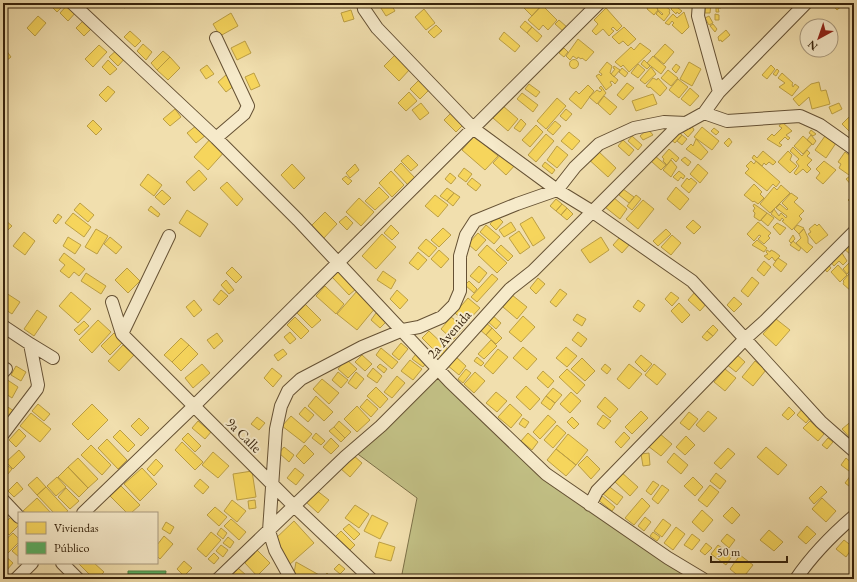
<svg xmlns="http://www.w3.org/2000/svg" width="857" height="582" font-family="'EB Garamond',serif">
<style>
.green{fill:#c2c085;stroke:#7c7148}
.homes{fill:#f6d55c;stroke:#bc9f44}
.public{fill:#5aae61;stroke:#4f8447}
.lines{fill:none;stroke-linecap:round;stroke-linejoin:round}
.street-casing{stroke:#655134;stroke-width:14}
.street{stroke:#f6eaca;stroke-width:12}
.labels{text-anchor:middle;stroke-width:4;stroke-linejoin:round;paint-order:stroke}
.street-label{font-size:14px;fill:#36220b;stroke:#f6eaca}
</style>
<rect width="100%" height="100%" fill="#f1dfae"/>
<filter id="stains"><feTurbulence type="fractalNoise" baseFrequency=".005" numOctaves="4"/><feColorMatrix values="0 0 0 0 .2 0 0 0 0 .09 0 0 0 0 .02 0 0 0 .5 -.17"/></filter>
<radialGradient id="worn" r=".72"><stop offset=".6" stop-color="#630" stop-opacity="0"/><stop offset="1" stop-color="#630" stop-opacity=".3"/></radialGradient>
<!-- green -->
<path class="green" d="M436,375L601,518L691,579H401L417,498L355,452Z"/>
<!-- homes -->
<path class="homes" d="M48,3H66L57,12Z
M69,3L77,11L68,21L60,13Z
M115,3H127L125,8Z
M383,3H390L395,11L386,16L379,5Z
M529,3H539L542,5L532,16L524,8Z
M647,3H655L653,5L656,4L658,7L657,9L658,10L654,15L647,9L648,7Z
M662,3L670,10L669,12L670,13L664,21L656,14L658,11L662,15L663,14L657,9Z
M663,3H672L670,7Z
M705,3H711L710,13H705Z
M716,3H721V8H718L719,12H716Z
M831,3H845L837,10Z
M542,5L557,20L548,30L543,25L539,30L528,20Z
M674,5L682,11L679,14L677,12L676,14L671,9Z
M606,8L622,26L617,31L613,27L611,29L614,31L609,36L603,29L596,35L592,31L598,24L594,20Z
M424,9L435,23L426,30L415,17Z
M351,10L354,19L344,22L341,13Z
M684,12L689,27L682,34L672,25L674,23L672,21L669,25L665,23L673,14L677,18Z
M231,13L238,26L220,36L213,24Z
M715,14L719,15V20H715Z
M38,16L46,23L35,36L27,28Z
M709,16L713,23L709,25L705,18Z
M559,20L568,28L564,32L555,24Z
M83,21L91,29L84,36L76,28Z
M525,21L532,27L527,33L520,27Z
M713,24L717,29L715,32L710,26Z
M436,25L442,31L434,38L428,32Z
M532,27L542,36L537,42L527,33Z
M624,27L636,39L628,46L623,41L619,44L612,37Z
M726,30L730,35L722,42L721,40L719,41L718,37Z
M130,31L141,41L135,47L124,37Z
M504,32L520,46L515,52L499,39Z
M578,39L594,52L586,61L582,58L581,59L578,57L577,59L573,56L570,60L566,56Z
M245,41L251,53L237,60L231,48Z
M640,43L651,51L629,72L623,65L621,67L615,62L631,47L634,50Z
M143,44L152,52L146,60L137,51Z
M665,44L674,52L664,64L654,56Z
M99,45L107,52L93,67L85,59Z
M3,46L11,57L6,61L3,58Z
M119,48L127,56L118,66L109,57Z
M564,48L568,52L564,57L559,53Z
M163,51L170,57L157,70L151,63Z
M397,53L411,68L399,81L384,66Z
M653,56L666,67L661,74L647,63Z
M170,57L180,68L168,80L157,70Z
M569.5 64a4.5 4.5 0 1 1 9 0a4.5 4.5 0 1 1-9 0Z
M108,60L117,69L110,75L102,67Z
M644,60L650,66L647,69L641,64Z
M607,62L612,66L610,73L618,80L615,84L612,81L610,82L612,85L606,90L596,76L599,74L601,76L602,74L599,72Z
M689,62L701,69L692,86L680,79Z
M638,64L645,70L638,78L631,73Z
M676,64L680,67L676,73L672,69Z
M207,65L214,74L206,79L200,70Z
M771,65L775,69L767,79L762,75Z
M614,66L620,70L614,77L611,74L615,69L613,68Z
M651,67L656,74L645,84L640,80Z
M622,68L628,73L625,77L619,72Z
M777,69L779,71L776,76L773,74Z
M668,70L678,78L671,86L661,78Z
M254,73L260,86L251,90L245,77Z
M782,73L793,83L792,85L793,87L795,84L799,87L792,96L779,87L785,83L778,78Z
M227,74L235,85L226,92L218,82Z
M653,78L657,80L658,78L667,88L660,96L650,87L649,88L646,86Z
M420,79L430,89L420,99L410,89Z
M678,79L688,87L679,98L669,90Z
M819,82L821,91L826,90L830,104L812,109L809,97L799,106L793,99L811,84Z
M627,83L634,88L623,100L617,95Z
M529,84L540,92L536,97L525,89Z
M588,85L594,91L581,109L569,99L576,91L579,94Z
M108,86L115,92L106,102L99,95Z
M601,86L606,93L597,104L589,97L597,90L600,92L602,90L599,88Z
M690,88L699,96L690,106L681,99Z
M409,92L417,101L406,111L398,103Z
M522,93L538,105L533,112L517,99Z
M653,94L657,104L636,111L632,101Z
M604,96L617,107L610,115L598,104Z
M557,98L566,106L546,129L537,121Z
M421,103L429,113L420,120L412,110Z
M839,103L842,109L832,114L829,107Z
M503,106L518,119L508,131L493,118Z
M175,109L181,117L170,126L163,119Z
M566,109L572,114L566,121L560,116Z
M452,112L464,124L456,132L444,120Z
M854,112V127L849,131L842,124Z
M521,119L526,124L520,132L514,128Z
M93,120L102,129L96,135L87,126Z
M555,121L561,126L553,135L547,130Z
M782,122L792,131L786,135L790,138L788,140L785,137L779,143L782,145L780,147L767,139L772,134L774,136L782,128L779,126Z
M197,125L206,135L196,143L187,133Z
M536,125L543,132L530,147L522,140Z
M692,126L694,130L688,137L682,131L688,127L690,129Z
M702,127L719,141L712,150L694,137Z
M714,128L719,132L716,135L711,131Z
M648,129L653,135L643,140L640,136Z
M676,130L682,135L675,143L669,138Z
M811,130L816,134L813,136L809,133Z
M569,132L580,141L572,150L561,141Z
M546,134L554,141L536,162L528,155Z
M682,135L687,139L682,145L677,141Z
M811,135L816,141L813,145L807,140Z
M474,136L498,156L485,170L462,150Z
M632,136L642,145L638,150L628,141Z
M803,136L812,144L803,154L794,146Z
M825,136L836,143L826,158L815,150Z
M212,137L226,150L208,170L194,157Z
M729,138L732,142L728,147L724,143Z
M696,139L708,152L701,160L686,149L691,144L693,146Z
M623,140L634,150L629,156L618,146Z
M557,146L568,155L557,168L547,160Z
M793,147L802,156L807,150L810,153L807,156L812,160L807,165L811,169L807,173L803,169L796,175L794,173L799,166L796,162L799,159L790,151Z
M669,149L679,158L676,162L672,158L667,165L663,161L664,159L662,157Z
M597,150L616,168L608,177L586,157Z
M763,151L776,162L773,165L769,162L766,165L764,163L762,166L752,158L754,155L757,158Z
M788,151L792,155L790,160L797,166L790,173L778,162Z
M503,152L516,164L506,175L493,163Z
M845,152L854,159V169L849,175L839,168L841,164L838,162Z
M408,155L418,165L411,171L401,161Z
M655,156L666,165L661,170L651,161Z
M685,157L691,162L688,166L681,160Z
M671,160L677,167L671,177L663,170Z
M751,161L754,164L756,161L780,182L776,187L773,184L767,191L745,173L749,169L746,166Z
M824,161L836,170L823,184L816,178L820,173L816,169Z
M545,162L555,170L552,174L542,166Z
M401,163L415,178L408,185L394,170Z
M292,164L305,178L294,189L281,175Z
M355,164L359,170L350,178L346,173Z
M698,164L708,173L700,183L690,174Z
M464,168L472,174L466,182L458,176Z
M199,170L207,179L194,191L186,182Z
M391,171L404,185L392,197L379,183Z
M679,171L685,176L683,179L681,177L678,181L673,177Z
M450,173L456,178L451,184L445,179Z
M854,173V188L846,179Z
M148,174L162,185L154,196L140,185Z
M346,176L352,181L348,185L342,179Z
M472,178L481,185L476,191L467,184Z
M687,178L689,180L691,178L697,183L689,193L681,186Z
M227,182L243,199L237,206L220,188Z
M754,184L762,192L760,194L764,198L758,204L754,201L753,202L744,195Z
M781,185L790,193L770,213L760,204L774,187L777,190Z
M379,187L389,197L375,210L365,201Z
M676,187L689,199L680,210L667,199Z
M447,188L454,193L447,201L440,196Z
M623,189L634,197L629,203L619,195Z
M162,190L171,198L164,205L155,197Z
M454,193L460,197L453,206L447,201Z
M791,193L798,198L794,202L804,211L799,216L802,219L792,230L782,221L784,220L782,218L780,221L771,214L774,209L779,216L781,213L786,218L787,216L776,208L780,204L787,210L788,209L782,203Z
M854,194V206L848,200Z
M435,195L448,205L438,217L425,206Z
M636,195L641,199L632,210L627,206Z
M613,197L627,209L620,219L605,207Z
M359,198L374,212L361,226L346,212Z
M556,199L562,204L556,211L550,206Z
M643,200L654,209L638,229L626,219Z
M80,203L94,215L88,222L74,210Z
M562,204L567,208L561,215L556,211Z
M754,204L767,213L760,221L754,217L755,213L753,211L755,208L753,206Z
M151,206L160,214L158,217L148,210Z
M567,208L573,214L567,220L561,215Z
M187,210L208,224L200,237L179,223Z
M325,212L337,224L323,239L310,227Z
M73,213L91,227L84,237L65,223Z
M767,213L774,218L768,226L761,220Z
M58,214L62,217L56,224L53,221Z
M346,216L353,223L347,230L339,222Z
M497,216L503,222L496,230L490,224Z
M532,217L545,238L533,246L520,224Z
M5,220L12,226L3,235V222Z
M693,220L701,227L694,234L686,227Z
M511,222L516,230L504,237L499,230Z
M758,222L771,233L768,236L770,238L764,244L758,239L761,236L759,235L754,241L747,234Z
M777,223L786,228L780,235L773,227Z
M815,224L817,226L819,224L828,235L816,244L808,234L811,232L809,229Z
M391,225L399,233L392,240L384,233Z
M486,225L500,237L494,244L480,232Z
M797,225L804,228L799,234L794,229Z
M443,228L451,235L439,247L431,240Z
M96,229L108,236L97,254L85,247Z
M666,229L671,234L658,246L653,241Z
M804,229L808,238V243L813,247L807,253L796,243L801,238L799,234Z
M519,231L530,247L520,254L509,238Z
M24,232L35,241L25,255L13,246Z
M478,233L486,240L476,251L468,244Z
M382,234L396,247L376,269L362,256Z
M672,235L681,243L671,255L661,247Z
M793,235L795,239L791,243L789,241Z
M621,236L630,244L622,253L613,245Z
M68,237L81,245L75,254L63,246Z
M110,237L122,247L116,254L104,244Z
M601,237L609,250L590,263L581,250Z
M426,239L437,248L429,257L418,248Z
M757,240L767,248L764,252L752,245Z
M848,240L854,245V255L852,253L851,255L842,247Z
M793,241L801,248L799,251L790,245Z
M487,245L507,263L497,273L478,255Z
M501,245L513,256L508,261L496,250Z
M439,250L449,259L441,268L431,259Z
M767,250L770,252L771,250L775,252L780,256L775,261L772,257L769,260L764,256L768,254L766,252Z
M840,250L847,261L843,265L839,261L834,266L829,260Z
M418,252L427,260L418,270L409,263Z
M64,253L85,269L79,276L74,272L69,278L60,271L65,265L59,260Z
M778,258L787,264L781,272L773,265Z
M764,261L771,267L764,276L757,270Z
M826,262L831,268L827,272L823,267Z
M849,263L853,267L847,274L843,269Z
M838,265L847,275L840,282L831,272Z
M479,266L487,273L479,283L470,276Z
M232,267L242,277L236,283L226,273Z
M127,268L140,281L128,293L115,280Z
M854,268V290L851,291L843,284L844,282L843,281Z
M339,270L357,288L349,295L332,277Z
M383,271L396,280L391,289L377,280Z
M86,273L106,286L101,294L81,281Z
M492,274L498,279L477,302L471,297Z
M752,277L759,283L748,297L741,291Z
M538,278L545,284L536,294L530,288Z
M226,280L234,290L229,294L221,285Z
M469,281L477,289L474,293L465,285Z
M325,286L344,304L336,314L316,296Z
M560,289L567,294L556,307L550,302Z
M221,290L228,296L219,305L213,300Z
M397,290L408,300L400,309L390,299Z
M3,291L20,302L12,314L3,308Z
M357,291L376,307L357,330L337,314Z
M71,292L91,309L78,323L59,306Z
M671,292L679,298L672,306L665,299Z
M695,292L707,303L700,311L688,300Z
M512,295L527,307L517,319L503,307Z
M734,297L742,304L734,312L727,305Z
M468,298L480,308L466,323L455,313Z
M194,300L202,310L194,317L186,307Z
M638,300L645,305L640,312L633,307Z
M679,303L690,315L682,323L671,311Z
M305,304L321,320L312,328L297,313Z
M37,310L47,317L34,336L24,329Z
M376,313L386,322L380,328L371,320Z
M491,314L501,323L496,329L486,320Z
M577,314L586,319L582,326L573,320Z
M523,316L535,327L521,342L509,332Z
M295,317L309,331L301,339L287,325Z
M451,317L464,327L453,340L441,329Z
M776,319L790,330L776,346L763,334Z
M98,320L111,332L92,353L79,340Z
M84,321L89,326L79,335L74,330Z
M485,322L492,328L486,335L479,329Z
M713,325L718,330L713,336L707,331Z
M492,328L502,338L496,344L486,335Z
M429,331L448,349L441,357L422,338Z
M707,331L713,336L707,341L702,337Z
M290,332L296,339L290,344L284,337Z
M578,332L587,339L581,347L572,340Z
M114,333L123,342L110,355L101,346Z
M217,333L223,341L214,349L207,340Z
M181,338L189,345L172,362L164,355Z
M491,340L497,346L484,359L478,354Z
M401,343L408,349L399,360L392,354Z
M123,345L134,355L119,371L108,361Z
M189,345L198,354L181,371L172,362Z
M523,347L537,359L527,370L513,358Z
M566,347L577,356L567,367L556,358Z
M381,348L398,362L392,369L376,355Z
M283,349L287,354L278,361L274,355Z
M498,349L508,357L493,374L484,366Z
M735,353L745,362L736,372L726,364Z
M416,354L427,362L423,367L412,359Z
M362,355L372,364L365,371L355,362Z
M641,355L652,364L645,372L635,362Z
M455,356L466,366L459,375L447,365Z
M477,357L484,363L481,366L474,361Z
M582,358L595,371L585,381L571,369Z
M346,359L357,369L348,378L338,369Z
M410,360L422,369L413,380L401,371Z
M755,361L766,370L753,386L742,377Z
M202,364L210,373L193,388L185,378Z
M380,364L387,369L384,373L377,367Z
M605,364L611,369L607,374L601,369Z
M629,364L642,374L629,389L617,379Z
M654,364L666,374L657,385L645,375Z
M16,366L26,372L21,381L11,375Z
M272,368L282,376L273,387L264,378Z
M373,368L382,376L377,383L367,376Z
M466,369L471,373L463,383L458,379Z
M567,369L585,385L577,394L559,377Z
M725,369L736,378L725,391L714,382Z
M543,371L554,381L548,388L537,378Z
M338,372L348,380L341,388L332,380Z
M356,372L364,379L356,389L348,383Z
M475,372L485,381L474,393L464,384Z
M397,376L405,383L392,398L384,392Z
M3,377L18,387L12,398L3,392Z
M322,379L339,393L329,404L313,389Z
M526,386L540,399L530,410L516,397Z
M376,387L388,399L380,408L367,396Z
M553,388L562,395L555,403L546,396Z
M496,392L507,401L497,412L486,403Z
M571,392L581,401L570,413L560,404Z
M316,396L333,412L324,421L308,406Z
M546,396L555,403L550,410L541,403Z
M605,397L618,409L610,418L597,407Z
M367,399L378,409L371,417L360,407Z
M3,404L14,411L5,425L3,424Z
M38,404L50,414L44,421L32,411Z
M92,404L108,420L88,440L72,424Z
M510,404L522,415L511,428L498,417Z
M357,406L370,420L357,432L344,419Z
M305,407L314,415L308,422L299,414Z
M789,407L795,413L788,420L782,415Z
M803,408L812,416L806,423L797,415Z
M641,411L648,418L632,434L625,427Z
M708,411L717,418L704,432L696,425Z
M689,412L698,419L689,430L680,423Z
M31,413L51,429L40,442L20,426Z
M548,415L556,422L540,439L533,432Z
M603,415L611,421L604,429L597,424Z
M291,416L312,434L304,443L282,426Z
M257,417L265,423L259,430L251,424Z
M572,417L579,424L574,429L567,422Z
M139,418L149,428L141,436L131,426Z
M523,418L529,422L525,428L519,424Z
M854,419V442L842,429Z
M198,421L211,432L205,439L192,428Z
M339,421L351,432L345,438L334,427Z
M810,421L824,434L818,441L803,428Z
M557,425L566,433L553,448L544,440Z
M334,427L345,438L341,442L329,431Z
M19,429L26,436L16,447L9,440Z
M120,430L135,445L128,452L113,437Z
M624,432L630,438L621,448L615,442Z
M188,433L201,446L195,452L182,439Z
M316,433L325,441L321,445L312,438Z
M528,433L538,442L532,450L521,441Z
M659,433L672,444L661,456L648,446Z
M568,434L588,450L576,465L556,449Z
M686,436L695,445L685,455L676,447Z
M331,438L339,446L331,454L323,447Z
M828,438L833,442L827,449L822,445Z
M107,439L127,460L118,469L98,448Z
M182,442L203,462L195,470L175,450Z
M91,445L111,465L102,475L81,455Z
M305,445L314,454L304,464L296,456Z
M284,447L294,455L289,462L279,453Z
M766,447L787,465L778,475L757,457Z
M728,448L735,454L721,469L714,463Z
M556,449L576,465L566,476L547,460Z
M19,450L25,457L13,469L6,462Z
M213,452L229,466L218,478L202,465Z
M649,453L650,465L643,466L641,454Z
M674,453L688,465L681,474L667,462Z
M352,454L362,463L350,477L340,468Z
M587,456L600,469L591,479L578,465Z
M78,458L98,479L88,488L68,467Z
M846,458L854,465L849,471L841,465Z
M156,459L163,466L154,476L147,469Z
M3,462L12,469L3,480Z
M68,467L88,488L79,497L58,477Z
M142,468L157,484L140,501L124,484Z
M295,468L304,475L296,485L287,478Z
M252,471L256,497L237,500L233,474Z
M854,471V490L845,483Z
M621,472L638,487L630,496L613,480Z
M716,473L726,481L720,489L710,481Z
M37,477L46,487L37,495L28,485Z
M57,477L66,487L56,496L47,486Z
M693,477L703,487L695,496L684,486Z
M200,479L209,487L203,494L194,486Z
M653,481L659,485L651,495L646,491Z
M17,482L23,489L14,497L8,491Z
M607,485L623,497L617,505L602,493Z
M662,485L669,490L658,504L652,499Z
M710,485L719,492L707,507L698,500Z
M121,486L140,505L131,513H127L110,496Z
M821,486L827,492L814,504L809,498Z
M46,487L68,511L65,513H54L37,495Z
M66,488L79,501L70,509L58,497Z
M316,490L329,500L318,513L306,502Z
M601,495L615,507L612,511L597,499Z
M37,498L51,513H26L23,511Z
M642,498L650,506L634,525L625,518Z
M822,498L836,511L826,522L812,509Z
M232,500L246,511L237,522L224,511Z
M255,500L256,508L249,509L248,501Z
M355,505L369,514L359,528L345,518Z
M215,507L227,517L219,526L207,515Z
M732,507L740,515L732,524L723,516Z
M702,510L713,520L703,532L692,522Z
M372,515L388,523L380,539L364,531Z
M12,516L19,525L9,535L3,528V525Z
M645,517L651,522L644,531L638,526Z
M231,519L246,532L239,540L224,526Z
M663,519L671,525L662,537L654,531Z
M294,521L314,543L289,565L274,540Z
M166,522L174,527L170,534L162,529Z
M349,524L360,534L354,540L343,529Z
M807,526L816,534L806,544L798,537Z
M676,527L685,534L673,550L664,543Z
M221,528L227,533L223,539L217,534Z
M3,530L8,535L3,539Z
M769,530L783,542L774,551L760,540Z
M341,531L355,545L349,551L335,537Z
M211,532L221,540L206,557L197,549Z
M653,532L660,537L657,541L650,536Z
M13,533L19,539V542L7,554L3,550V542Z
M692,534L700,540L692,550L684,545Z
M727,534L735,540L729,548L721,541Z
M164,536L173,544L160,559L157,556V545Z
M228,537L234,542L230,548L223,543Z
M844,540L853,547L846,557L836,549Z
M379,542L395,547L391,561L375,557Z
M706,543L712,548L705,555L700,551Z
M19,544V557L12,551Z
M221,545L228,550L223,557L216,551Z
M718,545L732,556L726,565L711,554Z
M257,550L270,563L257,576L245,563Z
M214,553L219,558L214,564L208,559Z
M3,554L13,563L6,571L3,568Z
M740,555L753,565L742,579L730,569Z
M184,561L192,568L184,576L177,569Z
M296,562L321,576L318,579H293Z
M78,563H94L104,572L97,579H94Z
M339,564L345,569L340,574L334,569Z
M238,568L246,575L242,579H238L232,574Z
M66,572L72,579H58Z
M327,573L333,579H322Z"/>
<!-- public -->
<path class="public" d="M128,571H166L165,579H128Z"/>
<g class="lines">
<defs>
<path id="street" d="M72,3L216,138L298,220L450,382L546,474L668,558L703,579
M363,3L364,9L377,28L474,129L557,190L593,212L692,281L821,422L854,451
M216,38L248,106L244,114L216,138
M719,92L806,3
M704,113L727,121L800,116L820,125L854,149
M112,302L122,334L294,506L371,579
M3,326L30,344L38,385L37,389L3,434
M122,334L169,236
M30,344L53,358
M3,372L6,369
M3,500L19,517
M590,505L597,491L746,338L765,321L854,232
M83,513L193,407L599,3
M62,563L78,579
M16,579L32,563
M218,579L345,457L381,426L438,369L510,289L533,271L675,129L704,113L719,92L698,16L699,3
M291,579L275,550L269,531L276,429L281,406L288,391L301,379L362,347L403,330L419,327L442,317L454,305L460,291V256L466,235L475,221L517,204L557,190L575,167L599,144L634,128L664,122L686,123
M796,579C812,555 832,535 854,516"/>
</defs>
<!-- street casing -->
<use href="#street" class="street-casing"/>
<!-- street -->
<use href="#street" class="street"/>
</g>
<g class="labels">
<!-- street labels -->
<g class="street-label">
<text transform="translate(449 334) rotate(-49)" y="5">2a Avenida</text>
<text transform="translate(244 435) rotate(45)" y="5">9a Calle</text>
</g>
</g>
<!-- margin -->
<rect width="857" height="582" fill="none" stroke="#f1dfae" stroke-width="16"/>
<rect x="4" y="4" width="849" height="574" fill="none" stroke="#36220b" stroke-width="2"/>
<rect x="8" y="8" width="841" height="566" fill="none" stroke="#36220b"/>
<!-- legend -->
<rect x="18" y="512" width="140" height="52" fill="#f6eaca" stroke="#a99a7e"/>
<rect x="26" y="522" width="20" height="12" fill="#f6d55c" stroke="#a99a7e"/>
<text x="54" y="532" font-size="12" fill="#36220b">Viviendas</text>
<rect x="26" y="542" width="20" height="12" fill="#5aae61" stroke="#a99a7e"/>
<text x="54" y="552" font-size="12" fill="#36220b">Público</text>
<!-- north arrow -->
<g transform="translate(819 38) rotate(220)"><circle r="19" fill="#f6eaca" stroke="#a99a7e"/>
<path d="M0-3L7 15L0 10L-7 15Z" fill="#8f2418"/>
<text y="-6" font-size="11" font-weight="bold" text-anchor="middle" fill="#36220b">N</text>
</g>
<!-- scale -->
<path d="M711 556v6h76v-6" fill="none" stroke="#36220b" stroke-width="2"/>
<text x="717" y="556" font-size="12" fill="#36220b" stroke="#f6eaca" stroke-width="3" paint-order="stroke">50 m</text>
<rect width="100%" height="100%" filter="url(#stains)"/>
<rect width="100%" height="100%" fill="url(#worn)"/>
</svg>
